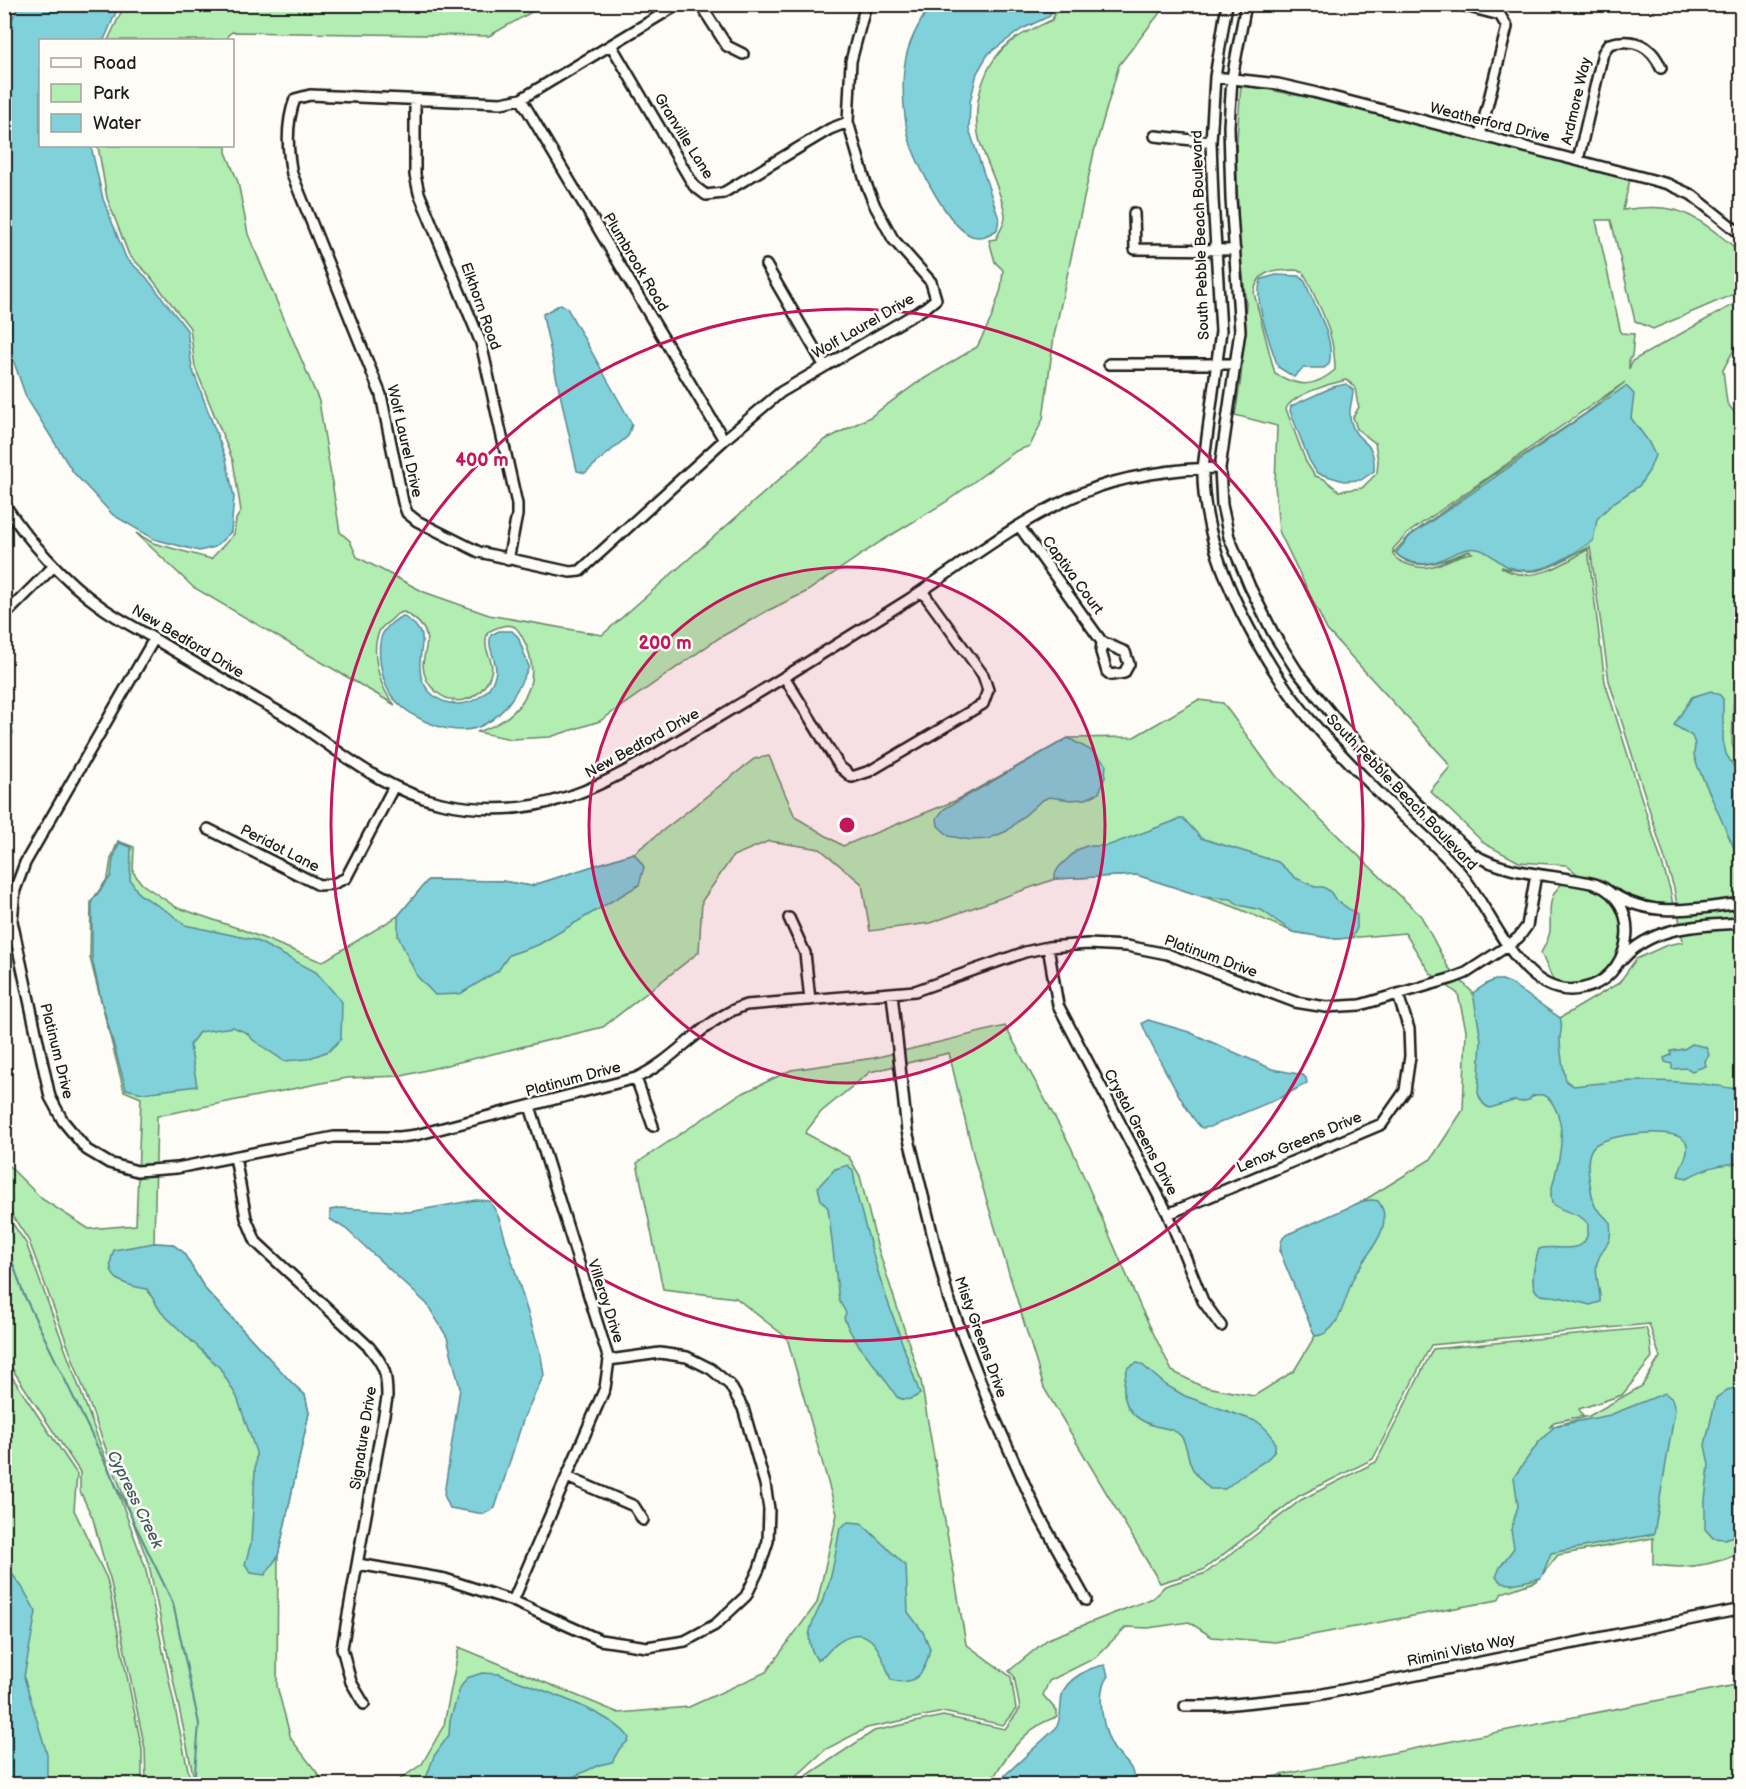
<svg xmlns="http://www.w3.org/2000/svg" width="1746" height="1789" font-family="'Balsamiq Sans',sans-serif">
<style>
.green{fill:#b2edb2;stroke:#678467;stroke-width:1.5;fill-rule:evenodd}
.water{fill:#81d1db;stroke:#59898f;stroke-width:1.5}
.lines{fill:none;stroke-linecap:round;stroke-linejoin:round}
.stream{stroke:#59898f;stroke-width:2}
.minor-casing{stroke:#1c1c1c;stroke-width:14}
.minor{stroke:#fdfcf7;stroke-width:9}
.ring{fill:none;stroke:#c2185b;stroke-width:3}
.labels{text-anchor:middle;stroke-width:5;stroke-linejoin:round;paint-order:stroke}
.street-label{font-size:15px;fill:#1c1c1c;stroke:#fdfcf7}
.water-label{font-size:16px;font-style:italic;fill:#3f5b5f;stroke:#fdfcf7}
.centre{fill:#c2185b;stroke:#fdfcf7;stroke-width:3}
.ring-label{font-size:18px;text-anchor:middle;font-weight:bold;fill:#c2185b;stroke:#fdfcf7;stroke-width:5;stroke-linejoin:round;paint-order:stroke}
</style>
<rect width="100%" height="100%" fill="#fdfcf7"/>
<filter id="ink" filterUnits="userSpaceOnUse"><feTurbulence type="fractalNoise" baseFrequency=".0167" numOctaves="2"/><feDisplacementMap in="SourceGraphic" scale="12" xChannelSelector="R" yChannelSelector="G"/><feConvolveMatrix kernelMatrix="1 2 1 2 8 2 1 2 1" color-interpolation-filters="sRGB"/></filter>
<g filter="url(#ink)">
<!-- green -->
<path class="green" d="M125,4H544V5L489,36L232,32L228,35V40H108Z
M1063,5H1166L1119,65L1094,152L1054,336L1043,419L1030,446L1016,451L946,502L880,542L806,592L767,611L719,638L600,721L550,737L511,739L477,732C516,720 543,689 527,647C524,641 521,632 515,627C507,622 495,628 488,632C480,652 497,659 490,676C486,687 476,698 464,700C444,704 424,686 423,666C423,655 429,645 426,634C423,624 413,617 404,612C397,613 396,615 392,619C387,624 381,626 379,632C370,652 380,690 395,705L193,587L136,533L153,543L211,559L234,534L236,519L241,511L233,461L195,367L190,328L149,275L129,255L107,198L98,146H226V152L238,182L248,234L319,401L340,532L350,541L357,557L424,592L489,615L602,635L823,441L870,417L917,383L977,347L991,319L1001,289L1003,270L995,262L989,240L996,239C999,232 1006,223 1005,215C1003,196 987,164 981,145C970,112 981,67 1008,44C1021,33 1037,27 1052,20L1055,13L1064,7Z
M1241,84L1340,104L1630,179L1623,210C1669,203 1687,209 1723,238C1729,242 1740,251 1741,258C1744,268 1741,282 1741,291L1653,329L1635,321L1611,220H1596L1621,333L1634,334L1632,356L1629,360V369L1632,361L1741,300V340L1738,342L1723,370L1727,403L1742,422V644L1734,692L1732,744L1742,769L1741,1553C1713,1565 1684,1571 1653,1564V1538L1558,1555L1537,1581L1502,1593L1498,1600L1275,1642L1212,1637L1189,1622L1148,1628L1126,1627L1095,1658L1049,1681L1043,1695L1057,1711V1717C1028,1725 1006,1755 992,1780L993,1784H794L874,1731L943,1716L1005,1729L1020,1709L1014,1676L1009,1671L1048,1639L1153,1598L1165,1586L1206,1573L1301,1500L1376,1462L1433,1349L1646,1328L1650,1340L1652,1358L1622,1395L1579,1409L1583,1416L1554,1422L1550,1427L1589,1416L1642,1386L1660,1357L1649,1324L1431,1345L1373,1459L1299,1496L1203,1570L1160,1583L1044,1388L975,1162L949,1053L870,1072L821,1112L805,1133L849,1157L860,1176L877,1245L921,1381L966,1644L1011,1677L1016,1709L1003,1725L943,1712L867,1728L826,1749L788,1784H195L149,1565L29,1241L5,1204L4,1161L42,1199L89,1229L136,1225L141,1098L124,1091L90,958L91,902L108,878L111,859L118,841L134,847L133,872L142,884L176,907L243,930L322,962L398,916L428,880L502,881L531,886L634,853L754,759L769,756L795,817L843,846L957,800L1068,738L1134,737L1198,700L1223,703L1277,777L1421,916L1448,967L1473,993L1488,983L1502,980L1560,1018L1619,983L1636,959L1667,945L1683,942L1674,888L1609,681L1590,547C1551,564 1546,579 1501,567C1530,586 1563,565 1588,549L1605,682L1670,889L1673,905L1649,904L1632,899L1601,880L1580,876L1566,865L1519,862L1485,844L1430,791L1450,767L1445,759L1327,630L1279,531L1275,485L1277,426L1235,415L1241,378L1246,303L1239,241L1236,152ZM1294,270L1302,271C1308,279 1311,288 1315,297C1327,320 1335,344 1335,370C1314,388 1299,387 1275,374L1254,293C1258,269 1273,271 1294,270ZM1346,380C1361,389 1353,394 1359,407L1353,417L1357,429L1375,443L1378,461L1377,473L1362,488L1339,491L1324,479L1315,476L1306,462L1286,409C1291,395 1332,383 1346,380ZM1625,382L1586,413L1488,479L1410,535L1394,552C1417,576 1443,560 1469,551L1472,553C1450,555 1434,574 1410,565C1403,563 1398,561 1393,555V549L1408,533ZM769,841L820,849L862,884L870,931L930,923L1055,879L1137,875L1232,906L1293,932L1336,939L1405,933L1430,973L1458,994L1466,1030L1463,1110L1431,1159L1363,1201L1283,1238L1280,1251L1315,1336L1294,1371L1254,1396L1201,1386L1172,1371L1141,1308L1071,1147L1005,1026L874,1058L791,1070L737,1096L637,1163L663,1289L736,1298L787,1338L837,1514L817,1603L766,1672L689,1707L619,1713L459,1647L444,1725L422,1764L393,1784L325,1783L291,1739L277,1686L278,1556L309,1413L305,1395L292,1383L205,1289L183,1252L172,1244L154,1243L157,1116L347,1078L402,1076L603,1027L699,952L702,901L733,856Z
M1563,883C1576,885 1592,886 1603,893C1609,896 1615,904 1618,910C1636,953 1599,995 1554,982L1541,953C1544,947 1549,938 1550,931C1551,912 1546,897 1563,883Z
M4,1211L26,1243L145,1566L191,1784H146L145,1749L110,1578L106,1568L93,1519L80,1491V1472L5,1358Z
M4,1365L77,1474L74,1510L107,1579L142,1749V1784H5Z
M1741,1684V1784H1235Z"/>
<!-- water -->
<path class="water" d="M19,5H119L104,40H40V146H91L103,199L126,258L146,277L187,330L192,368L226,459L234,497L231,532L215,547L199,551L154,539L113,515L73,472L26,397L5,336L4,35Z
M931,5H1053L1050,16L1022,29L988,54L977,73L970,102L969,129L999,219L997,230C988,235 982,239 972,236C949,228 919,167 911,145C904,125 901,85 905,63C908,42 920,21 931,5Z
M1276,275L1299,276C1307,281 1307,288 1311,296C1320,315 1335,343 1329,364L1324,368H1303L1294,377L1278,367C1272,348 1251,296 1262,279Z
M561,304L567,308L632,424L628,436L585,473L577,471L544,321L543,314Z
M1346,384L1353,390C1353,401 1347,411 1351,422C1357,446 1376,437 1374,471L1361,480L1344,481L1317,473L1309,460L1290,411L1291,406L1333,387Z
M1626,386L1634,394L1631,418L1648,441L1655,455L1649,471L1639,486L1613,503L1597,519L1593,541C1569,556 1540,579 1509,567C1496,562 1484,545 1468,549C1447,553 1436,569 1411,562C1405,560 1400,558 1396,553L1410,536Z
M403,616L415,625L422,635C423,651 416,666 423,682C439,714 484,710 495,676C499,660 486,650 491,635L499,631H512L518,637L529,667C519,687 507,713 485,724C457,740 414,721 394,699C382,686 375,649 383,633C386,627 397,618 403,616Z
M1711,691L1720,695L1723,699V740L1726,754L1741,778V872L1737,855L1697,765L1694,755L1695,744L1692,736L1674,725L1692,697Z
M5,717L10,718L13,733L5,748Z
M1068,738L1094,752L1106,764L1105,777L1099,793L1086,799L1071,800L1049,797L1041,801L1007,831L988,839L971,840L949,836L938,826L937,818L944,809Z
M1180,819H1184L1201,838L1278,862L1296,878L1315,887H1323L1330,891L1335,899L1357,915V928L1354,934L1349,938L1336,939L1293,932L1261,910L1239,905L1231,899L1204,897L1137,875L1055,879V874L1059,867L1077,850L1086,846H1107Z
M119,843L131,847L130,880L139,894L170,913L185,925L255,940L316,972L342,1002L341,1039L329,1051L307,1059L284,1061L253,1040L247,1033L233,1027L199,1032L190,1045L197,1086L143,1093L126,1089L101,999L92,959V901L111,876L113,859Z
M634,853L644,867L639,885L538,945L509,955L498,971L460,994L435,995L417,976L398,936V916L428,880L502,881L531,886Z
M1495,980H1502L1510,983L1560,1018C1564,1026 1559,1034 1560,1042C1561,1056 1563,1068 1566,1081L1574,1086C1629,1079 1687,1079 1741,1090V1163C1720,1164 1705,1168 1687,1178L1678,1176C1680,1166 1689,1156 1687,1145C1683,1124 1604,1134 1593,1147C1583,1160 1591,1186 1593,1201L1596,1208L1610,1222C1613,1248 1603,1243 1597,1263C1594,1276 1601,1289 1600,1302L1590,1305C1579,1302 1568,1299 1558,1297C1552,1295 1544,1297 1539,1294C1527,1287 1536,1259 1539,1249C1558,1243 1590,1260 1588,1224C1580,1212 1562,1213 1552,1203C1549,1193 1553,1185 1555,1176C1561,1152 1566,1128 1554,1106C1548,1095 1544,1093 1532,1096L1529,1100L1519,1102L1516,1100L1490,1108C1483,1106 1480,1100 1478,1093L1481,1040L1473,993L1488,983Z
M1148,1020L1189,1032L1272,1069L1303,1075L1306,1078L1307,1083L1282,1097L1210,1127L1202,1128C1190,1120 1148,1040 1142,1023Z
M1692,1044L1706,1047L1709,1055L1705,1061L1706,1066L1692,1071L1687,1068L1672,1069V1064L1665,1062L1664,1058L1671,1055V1051L1684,1049Z
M848,1165L853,1171L858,1200L880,1279L920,1394C912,1399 906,1402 897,1397C890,1387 883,1376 875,1366C862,1349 852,1339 844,1318L846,1313L839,1300L828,1208L821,1200L818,1187L835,1169Z
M476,1200L490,1201L499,1218L541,1356L544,1375L524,1417L495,1508L484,1514L450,1508L444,1495L460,1388L447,1337L427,1304L346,1229L330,1219V1210L341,1208L409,1212Z
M1372,1200L1378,1201C1398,1226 1363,1257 1354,1277C1345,1294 1341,1335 1315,1336L1284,1262C1281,1252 1277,1243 1286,1235L1363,1201Z
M154,1243L172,1244L183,1252L205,1289L292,1383L305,1395L309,1413L278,1556L265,1575L251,1573L245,1564L251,1543L256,1452L237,1397L220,1368L161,1312L147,1289C123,1285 102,1279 114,1250Z
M1137,1363L1141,1364L1166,1385L1185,1396L1258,1422C1296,1452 1263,1460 1240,1477C1235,1481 1230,1485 1225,1489H1210C1202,1481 1194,1474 1190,1463C1187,1453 1187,1445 1181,1436C1175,1429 1164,1428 1155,1426C1125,1417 1118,1395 1128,1367Z
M1739,1387L1742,1388L1741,1533L1725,1539L1713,1538L1705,1529V1500L1709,1465L1705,1445L1716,1398L1727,1390Z
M1665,1393L1672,1399L1675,1410L1654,1534L1551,1553L1541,1578L1512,1584L1502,1583L1496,1577L1500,1567L1514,1548L1511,1530L1518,1506L1514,1477L1538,1443L1555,1426L1610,1415Z
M848,1522L861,1523L906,1566L908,1612L923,1632L930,1648C926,1671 917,1687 891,1680C882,1657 872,1618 838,1642C830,1647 827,1657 817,1660C798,1632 819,1616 827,1589C834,1570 836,1548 840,1528Z
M5,1565L22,1587L36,1612L24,1677L47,1754V1776L45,1784H5Z
M1105,1665L1108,1676C1095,1692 1103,1732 1114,1749C1119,1756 1130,1763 1132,1771C1134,1776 1133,1776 1131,1780L1118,1784H1000L1004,1776L1056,1728C1062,1717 1060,1706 1062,1695C1066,1679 1090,1667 1105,1665Z
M482,1673L499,1674C528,1685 615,1713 629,1738L627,1742L620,1748L612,1762L599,1765L558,1784H426L425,1781L434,1756L449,1735L450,1720L460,1688L467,1678Z"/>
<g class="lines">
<!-- stream -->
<path class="stream" d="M4,1237L23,1293L173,1603L199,1724L194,1784"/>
<defs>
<path id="minor" d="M679,4L521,99L501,103L310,95L295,99C286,123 287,149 292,174L381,395L403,502L407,513L417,521L479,552L570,572L580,571L724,440L781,392L925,308L936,299L931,282L893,239L875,206L866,184L848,122L851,61L866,4
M700,4L727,46L743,54
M1227,4L1215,77L1211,142L1213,199L1221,331L1203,468C1201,559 1266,673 1327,739C1347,760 1367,781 1387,801C1411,824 1437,846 1459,871C1494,910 1523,1011 1591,986C1634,970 1642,901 1595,884C1554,874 1510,876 1473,854L1416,803L1342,727L1297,671L1273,633L1250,587L1229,537L1222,505L1220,468L1240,331L1231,199L1229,126L1232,78L1246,4
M1457,4L1500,15L1507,27L1480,135
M611,45L694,186L706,195L723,193L830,129L848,122
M1215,77L1278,84L1313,92L1668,184L1692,195L1742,235
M521,99L724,440
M415,100V175L419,193L481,343L517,504V515L508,560
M1155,136L1211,142
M1578,160L1603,53L1609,44C1633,38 1651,44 1661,68
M1134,213L1135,249L1235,250
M766,265L824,365
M1109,364H1235
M4,503C25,538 66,582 100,606C115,617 132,626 148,635C184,657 221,678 258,700C274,709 291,718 306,729C349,759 388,791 441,803C543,825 608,783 691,733C765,690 836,645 908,600C965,563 1019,519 1082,493C1121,476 1178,468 1220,468
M1019,526L1102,642L1101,652L1107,672L1111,675L1124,673L1129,664L1125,652L1102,642
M4,616L54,566
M154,639L25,863L15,890L12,921L50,1097L63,1121L87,1150L109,1163L137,1171L177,1168L334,1137H400L416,1135L636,1078C676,1060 703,1019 746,1005L915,991L1025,952L1048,947L1088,944L1127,946L1167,954L1295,1002L1326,1007L1360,1005L1453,978L1466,973L1509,945L1519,937L1527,926L1536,874
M785,678L840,767L852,777L870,771L983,704L988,690L983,675L922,591
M208,829L319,885L333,884L346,878L393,788
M1615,895C1654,919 1699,908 1742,903
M789,918L805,953L810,1000
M1048,947L1058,1005L1168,1214L1203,1301L1221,1326
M1623,959C1653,925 1699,926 1742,923
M892,994L907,1131L948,1297L993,1414L1037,1512L1086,1600
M636,1078L653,1126
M235,1157L246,1218L256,1242L369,1347C385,1366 387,1373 387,1398L342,1648L351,1682L364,1704
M1168,1214L1382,1124L1405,1091L1410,1056L1409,1029L1398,995
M567,1477L634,1506L643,1520
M358,1564L445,1579L513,1601L600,1640L647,1647L685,1641L715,1625L746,1596L759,1569L768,1541L769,1509L765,1484L743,1408L730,1385L711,1369L687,1357L660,1353L609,1360
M513,1601L605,1388L609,1360L530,1106
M1185,1706H1214L1313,1696L1742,1609"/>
</defs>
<!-- minor casing -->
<use href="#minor" class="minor-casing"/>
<!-- minor -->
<use href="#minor" class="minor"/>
</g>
</g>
<!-- distance rings -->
<circle cx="847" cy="825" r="258" fill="#c2185b" fill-opacity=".12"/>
<g class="ring">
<circle cx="847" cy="825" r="258"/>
<circle cx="847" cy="825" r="516"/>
</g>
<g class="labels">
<!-- street labels -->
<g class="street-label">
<text transform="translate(1576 101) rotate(-77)" y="5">Ardmore Way</text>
<text transform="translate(1490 122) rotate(14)" y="5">Weatherford Drive</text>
<text transform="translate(684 136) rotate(58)" y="5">Granville Lane</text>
<text transform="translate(1200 235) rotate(-92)" y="5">South Pebble Beach Boulevard</text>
<text transform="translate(636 262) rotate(59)" y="5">Plumbrook Road</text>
<text transform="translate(481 306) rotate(70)" y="5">Elkhorn Road</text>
<text transform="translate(863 326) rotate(-30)" y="5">Wolf Laurel Drive</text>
<text transform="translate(405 441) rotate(77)" y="5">Wolf Laurel Drive</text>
<text transform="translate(1073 575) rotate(54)" y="5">Captiva Court</text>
<text transform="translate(188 641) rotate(31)" y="5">New Bedford Drive</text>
<text transform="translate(642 743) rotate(-29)" y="5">New Bedford Drive</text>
<text transform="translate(1402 792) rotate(46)" y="5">South Pebble Beach Boulevard</text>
<text transform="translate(280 848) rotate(27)" y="5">Peridot Lane</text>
<text transform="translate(1211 956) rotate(20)" y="5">Platinum Drive</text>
<text transform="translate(57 1051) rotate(76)" y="5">Platinum Drive</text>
<text transform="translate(573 1079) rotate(-15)" y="5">Platinum Drive</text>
<text transform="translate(1141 1132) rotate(62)" y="5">Crystal Greens Drive</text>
<text transform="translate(1299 1142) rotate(-23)" y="5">Lenox Greens Drive</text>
<text transform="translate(606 1301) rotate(72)" y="5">Villeroy Drive</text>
<text transform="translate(981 1337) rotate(70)" y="5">Misty Greens Drive</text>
<text transform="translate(363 1438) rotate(-81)" y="5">Signature Drive</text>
<text transform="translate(1461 1650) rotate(-12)" y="5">Rimini Vista Way</text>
</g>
<!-- water labels -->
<g class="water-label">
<text transform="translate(136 1499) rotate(64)" y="6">Cypress Creek</text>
</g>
</g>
<circle cx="847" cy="825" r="9" class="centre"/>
<g class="ring-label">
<text x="482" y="466">400 m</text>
<text x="665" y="649">200 m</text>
</g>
<!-- margin -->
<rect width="1746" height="1789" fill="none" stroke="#fdfcf7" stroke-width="24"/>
<rect x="12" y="12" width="1722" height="1765" fill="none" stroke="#1c1c1c" stroke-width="2" filter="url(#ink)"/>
<!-- legend -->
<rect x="39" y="39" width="195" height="108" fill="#fdfcf7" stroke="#a3a29f" stroke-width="1.5"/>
<rect x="51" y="58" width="30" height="9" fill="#fdfcf7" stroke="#a3a29f" stroke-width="1.5"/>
<text x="93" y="69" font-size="18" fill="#1c1c1c">Road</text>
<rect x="51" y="84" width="30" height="18" fill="#b2edb2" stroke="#a3a29f" stroke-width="1.5"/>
<text x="93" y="99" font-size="18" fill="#1c1c1c">Park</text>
<rect x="51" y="114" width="30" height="18" fill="#81d1db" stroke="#a3a29f" stroke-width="1.5"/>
<text x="93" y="129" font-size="18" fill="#1c1c1c">Water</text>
</svg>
